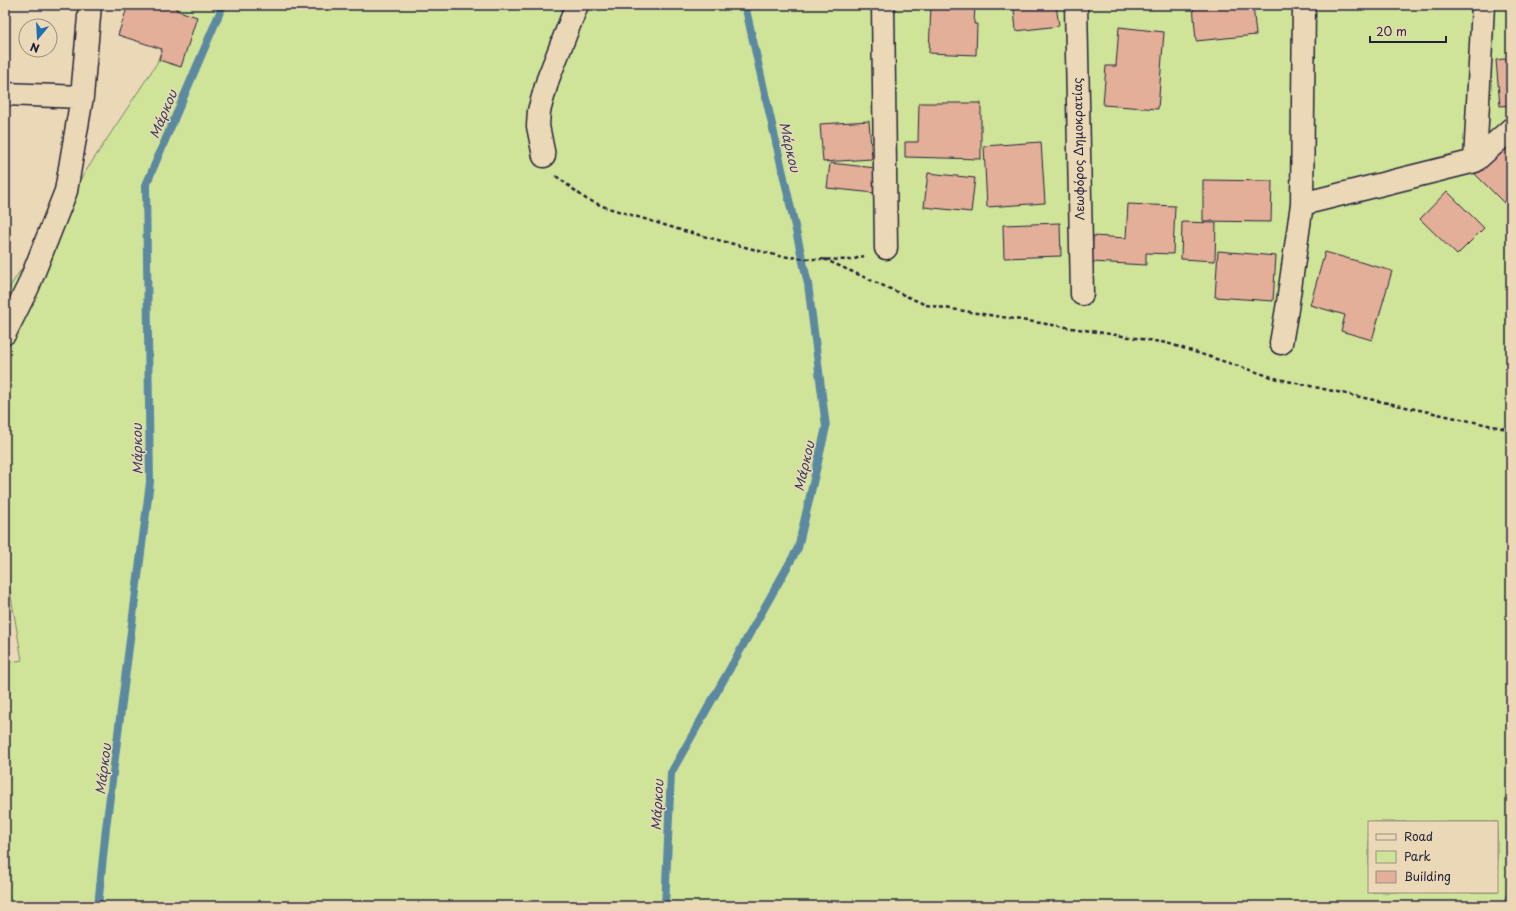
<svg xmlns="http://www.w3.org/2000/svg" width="1516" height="911" font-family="'Playpen Sans',sans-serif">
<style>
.green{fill:#cfe499;stroke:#78836a;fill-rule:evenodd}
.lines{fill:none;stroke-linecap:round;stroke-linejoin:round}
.stream{stroke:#5c89a0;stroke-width:8}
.building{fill:#e4af99;stroke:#22223b}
.minor-casing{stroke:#22223b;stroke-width:25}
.path{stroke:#22223b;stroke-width:2.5;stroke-dasharray:4 3;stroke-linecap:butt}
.minor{stroke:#ebd8b6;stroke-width:22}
.labels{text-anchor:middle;stroke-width:3;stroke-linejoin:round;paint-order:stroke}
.street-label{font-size:12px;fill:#22223b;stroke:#ebd8b6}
.water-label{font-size:13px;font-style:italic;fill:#35445d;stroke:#ebd8b6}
</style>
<rect width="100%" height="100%" fill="#ebd8b6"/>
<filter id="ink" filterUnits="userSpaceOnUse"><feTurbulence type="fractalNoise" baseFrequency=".025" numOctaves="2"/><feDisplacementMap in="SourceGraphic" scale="8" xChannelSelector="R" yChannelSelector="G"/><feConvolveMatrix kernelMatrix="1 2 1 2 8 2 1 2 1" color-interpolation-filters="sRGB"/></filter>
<g filter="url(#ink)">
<!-- green -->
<path class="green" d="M176,5H1511V906H5V663L22,660L5,562V294L157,63ZM1369,822H1497V892H1369Z"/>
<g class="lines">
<!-- stream -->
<path class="stream" d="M98,906L106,828L150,482L146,185L223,5
M665,906L671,773L798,548L826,427L808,284L745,5
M1507,906L1511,890"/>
</g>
<!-- building -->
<path class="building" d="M128,5H178L176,10L197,17L181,67L159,60L162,49L118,35Z
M931,5H975L974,24H977L976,55L929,53Z
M1047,5H1056L1059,26L1016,31L1014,9Z
M1193,5H1253L1256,35L1196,41Z
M1119,27L1164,32L1158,109L1103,105L1106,66H1116Z
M1511,58V105L1500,106L1496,60Z
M919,103H981V159L905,157V142H918Z
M869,121L872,159L823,162L820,124Z
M1498,138L1511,151V210L1468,167Z
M1041,142L1045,203L987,207L984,146Z
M830,163L876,168L874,193L827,188Z
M928,173L975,178L971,212L924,207Z
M1203,180L1272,181L1271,222L1203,221Z
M1447,191L1484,228L1457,255L1420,219Z
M1128,204L1175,206L1173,254L1146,253V265L1092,262L1093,236L1126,238Z
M1182,222L1216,223L1215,261L1181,259Z
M1060,223L1061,256L1004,258L1003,225Z
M1218,251L1276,256L1273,301L1215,297Z
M1325,252L1392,271L1372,340L1341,331L1345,315L1310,305Z
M5,569L9,590H5Z"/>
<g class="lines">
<defs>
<path id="minor" d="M883,5L886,248
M1076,5L1082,294
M5,94L82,97
M544,156L538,126L539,111L548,79L577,5
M1475,161L1483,5
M1302,204L1475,161L1511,129
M5,333L28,287L66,191L82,97L90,5
M1281,343L1287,309L1302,204L1304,5"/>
</defs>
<!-- minor casing -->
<use href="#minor" class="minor-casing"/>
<!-- path -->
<path class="path" d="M556,176L586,199L605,207L684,231L779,256L810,259L851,260L864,256
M824,259L926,305L1167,343L1278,379L1511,430"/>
<!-- minor -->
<use href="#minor" class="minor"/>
</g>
</g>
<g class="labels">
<!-- street labels -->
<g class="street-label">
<text transform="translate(1079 149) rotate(-91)" y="4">Λεωφόρος Δημοκρατίας</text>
</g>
<!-- water labels -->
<g class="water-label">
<text transform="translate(163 114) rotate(-67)" y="5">Μάρκου</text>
<text transform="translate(790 147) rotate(77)" y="5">Μάρκου</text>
<text transform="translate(137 449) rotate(-91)" y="5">Μάρκου</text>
<text transform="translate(804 466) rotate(-77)" y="5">Μάρκου</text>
<text transform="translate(103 769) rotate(-83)" y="5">Μάρκου</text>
<text transform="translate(657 805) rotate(-87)" y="5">Μάρκου</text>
</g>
</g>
<!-- margin -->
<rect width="1516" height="911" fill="none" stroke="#ebd8b6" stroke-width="20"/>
<rect x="10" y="10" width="1496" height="891" fill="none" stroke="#22223b" stroke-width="1.5" filter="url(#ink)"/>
<!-- legend -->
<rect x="1368" y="821" width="130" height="72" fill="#ebd8b6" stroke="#9b8f85"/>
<rect x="1376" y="834" width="20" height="6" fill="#ebd8b6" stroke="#9b8f85"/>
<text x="1404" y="841" font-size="12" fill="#22223b">Road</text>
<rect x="1376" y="851" width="20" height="12" fill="#cfe499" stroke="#9b8f85"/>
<text x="1404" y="861" font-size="12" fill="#22223b">Park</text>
<rect x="1376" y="871" width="20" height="12" fill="#e4af99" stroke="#9b8f85"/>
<text x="1404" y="881" font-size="12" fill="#22223b">Building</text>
<!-- north arrow -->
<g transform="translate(38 38) rotate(198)"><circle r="19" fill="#ebd8b6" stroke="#9b8f85"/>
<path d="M0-3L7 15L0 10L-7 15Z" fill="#1f6fb2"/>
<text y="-6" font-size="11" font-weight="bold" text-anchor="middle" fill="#22223b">N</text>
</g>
<!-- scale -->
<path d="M1370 36v6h76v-6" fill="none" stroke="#22223b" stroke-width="2"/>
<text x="1376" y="36" font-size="12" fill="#22223b" stroke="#ebd8b6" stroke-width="3" paint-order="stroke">20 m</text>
</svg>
